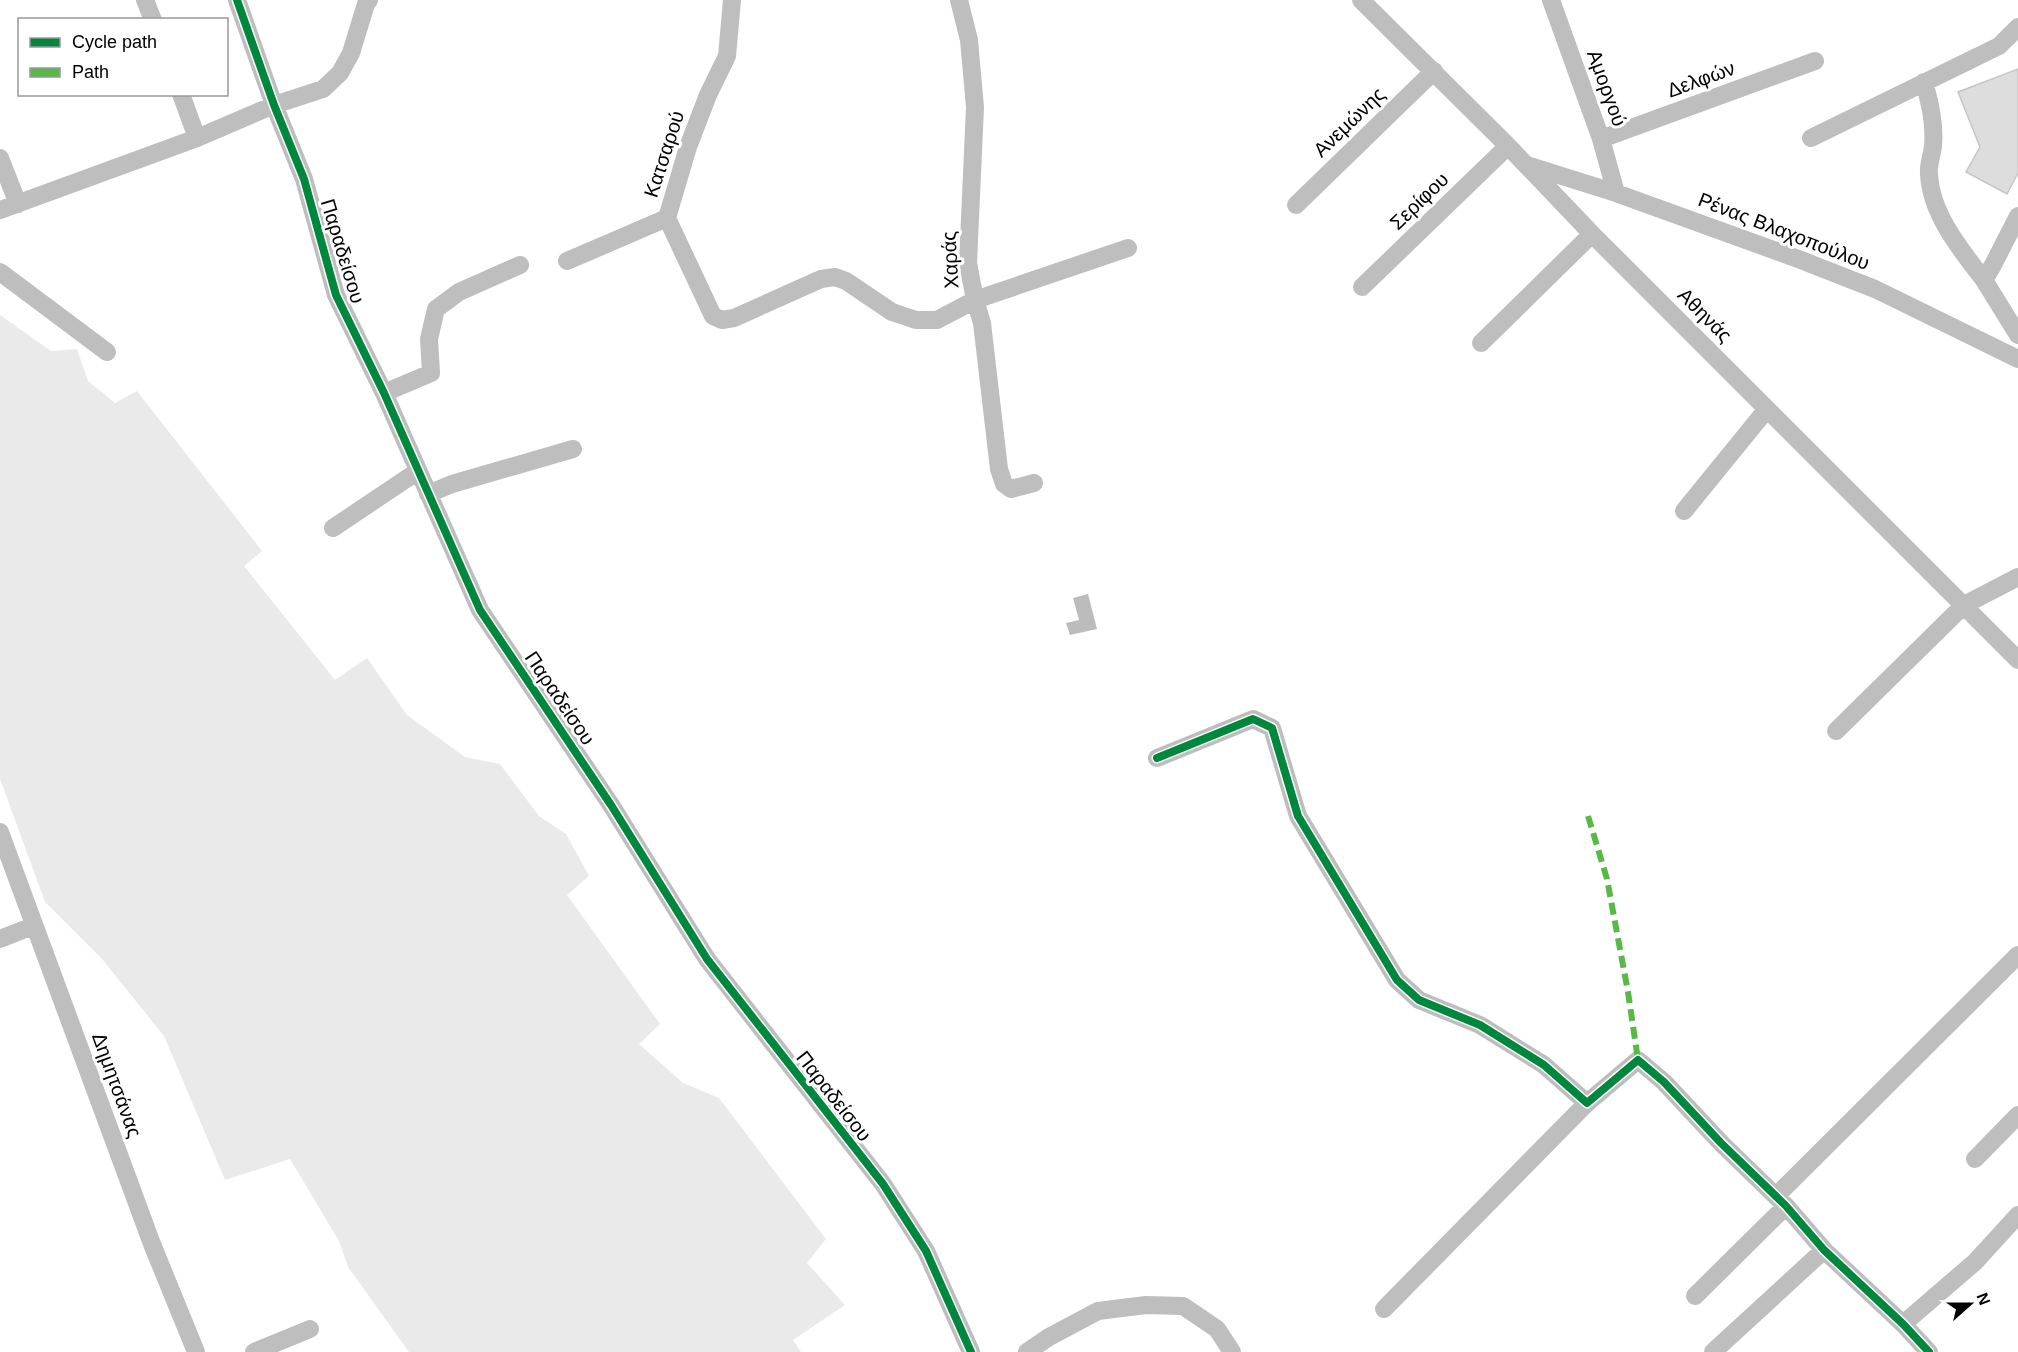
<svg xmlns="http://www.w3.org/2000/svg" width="2018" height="1352" font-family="Helvetica,sans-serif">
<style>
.green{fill:#eaeaea}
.water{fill:#bcbcbc}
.building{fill:#ddd;stroke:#c5c5c5;stroke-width:1.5}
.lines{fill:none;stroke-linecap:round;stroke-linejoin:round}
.minor{stroke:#bebebe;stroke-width:18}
.quiet{stroke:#58b947;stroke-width:6;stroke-dasharray:12 6;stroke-linecap:butt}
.cycleway-casing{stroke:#fff;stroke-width:11}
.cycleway{stroke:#00873e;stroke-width:8}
.labels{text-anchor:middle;stroke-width:6;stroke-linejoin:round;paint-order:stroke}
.street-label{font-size:20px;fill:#000;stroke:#fff}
</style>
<rect width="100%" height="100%" fill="#fff"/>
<!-- green -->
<path class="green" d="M0,315L51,351L77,349L88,381L115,403L137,391L262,551L244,566L335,680L367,658L407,715L465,757L500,764L539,816L566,834L589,876L567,895L660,1024L639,1044L683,1083L719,1098L826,1239L807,1263L845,1305L793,1340L801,1352H409L348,1267L339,1241L290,1159L225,1180L164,1036L102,959L45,902L0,779Z"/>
<!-- water -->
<path class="water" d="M1088,594L1097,629L1070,635L1066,623L1079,620L1073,598Z"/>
<!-- building -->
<path class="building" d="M2018,69V173L2007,194L1966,172L1980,147L1958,92Z"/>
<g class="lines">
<!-- minor -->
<path class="minor" d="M145,0L153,20
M237,0L274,105L304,179L336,295L384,393L480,610L611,805L707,959L883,1184L926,1251L971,1352
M959,0L969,40L975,107L968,263L975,300L982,323L999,469L1004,484L1011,489L1034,483
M1361,0L1508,146L1592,234L2018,660
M1551,0L1601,139L1616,193
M1924,82C1930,103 1935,124 1933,146C1932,155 1928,165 1929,174C1931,214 1960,249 1984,280
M181,94L197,138
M1811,138L1999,46L2018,27
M1601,139L1815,61
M0,158L18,204
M1527,165L1616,193L1801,260L1875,289L2018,359
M1296,205L1434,71
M0,210L197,138L274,105L323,89L340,73L351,53L366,4L369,0
M2018,216L1993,265L1984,280L2018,335
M667,218L713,316L722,320L734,318L821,279L835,277L846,281L892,312L916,320H937L975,300L1128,248
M567,261L667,218L688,147L708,95L727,56L732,0
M0,272L107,352
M1362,287L1508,146
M1481,343L1592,234
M384,393L431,373L429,339L436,309L459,292L520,265
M428,494L452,484L573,449
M1684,511L1767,409
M333,528L418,471
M1836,731L1964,605L2018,577
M1157,758L1253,719L1272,728L1298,816L1397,980L1419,1000L1480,1025L1544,1065L1587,1103L1638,1060L1664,1082L1721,1143L1786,1206L1824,1250L1903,1324L1929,1352
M0,832L152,1244L196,1352
M0,939L33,926
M1975,1159L2018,1115
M1776,1196L2018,955
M1695,1296L1786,1206
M1384,1309L1587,1103
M1903,1324L1975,1262L2018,1215
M254,1352L310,1329
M1027,1352L1049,1337L1098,1311L1146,1305L1183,1306L1217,1329L1232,1352
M1713,1352L1824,1250"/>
<!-- quiet -->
<path class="quiet" d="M1588,816L1607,879L1628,992L1638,1060"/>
<defs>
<path id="cycleway" d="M237,0L274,105L304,179L336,295L384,393L480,610L611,805L707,959L883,1184L926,1251L971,1352
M1157,758L1253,719L1272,728L1298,816L1397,980L1419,1000L1480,1025L1544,1065L1587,1103L1638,1060L1664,1082L1721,1143L1786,1206L1824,1250L1903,1324L1929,1352"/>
</defs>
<!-- cycleway casing -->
<use href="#cycleway" class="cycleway-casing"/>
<!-- cycleway -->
<use href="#cycleway" class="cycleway"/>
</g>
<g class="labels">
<!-- street labels -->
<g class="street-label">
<text transform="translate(1701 79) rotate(-20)" y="7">Δελφών</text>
<text transform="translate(1607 88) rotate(70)" y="7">Αμοργού</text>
<text transform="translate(1349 122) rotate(-44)" y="7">Ανεμώνης</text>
<text transform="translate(664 154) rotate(-72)" y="7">Κατσαρού</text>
<text transform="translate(1419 201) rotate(-44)" y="7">Σερίφου</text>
<text transform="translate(1784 231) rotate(21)" y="7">Ρένας Βλαχοπούλου</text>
<text transform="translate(343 251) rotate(73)" y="7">Παραδείσου</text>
<text transform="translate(950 260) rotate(-93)" y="7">Χαράς</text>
<text transform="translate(1705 315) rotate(45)" y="7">Αθηνάς</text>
<text transform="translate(560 698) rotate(56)" y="7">Παραδείσου</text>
<text transform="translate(117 1085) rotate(70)" y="7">Δημητσάνας</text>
<text transform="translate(834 1096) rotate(52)" y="7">Παραδείσου</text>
</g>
</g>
<!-- legend -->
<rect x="18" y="18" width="210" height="78" fill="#ffffff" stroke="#999999" stroke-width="1.5"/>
<rect x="30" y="38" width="30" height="9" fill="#00873e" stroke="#999999" stroke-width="1.5"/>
<text x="72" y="48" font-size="18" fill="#000000">Cycle path</text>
<rect x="30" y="68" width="30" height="9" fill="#58b947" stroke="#999999" stroke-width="1.5"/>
<text x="72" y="78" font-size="18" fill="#000000">Path</text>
<!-- north arrow -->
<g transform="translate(1970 1304) rotate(69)" stroke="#ffffff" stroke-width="4.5" paint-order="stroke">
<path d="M0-4.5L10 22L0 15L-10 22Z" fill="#000000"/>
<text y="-9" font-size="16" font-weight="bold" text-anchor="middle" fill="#000000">N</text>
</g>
</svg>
